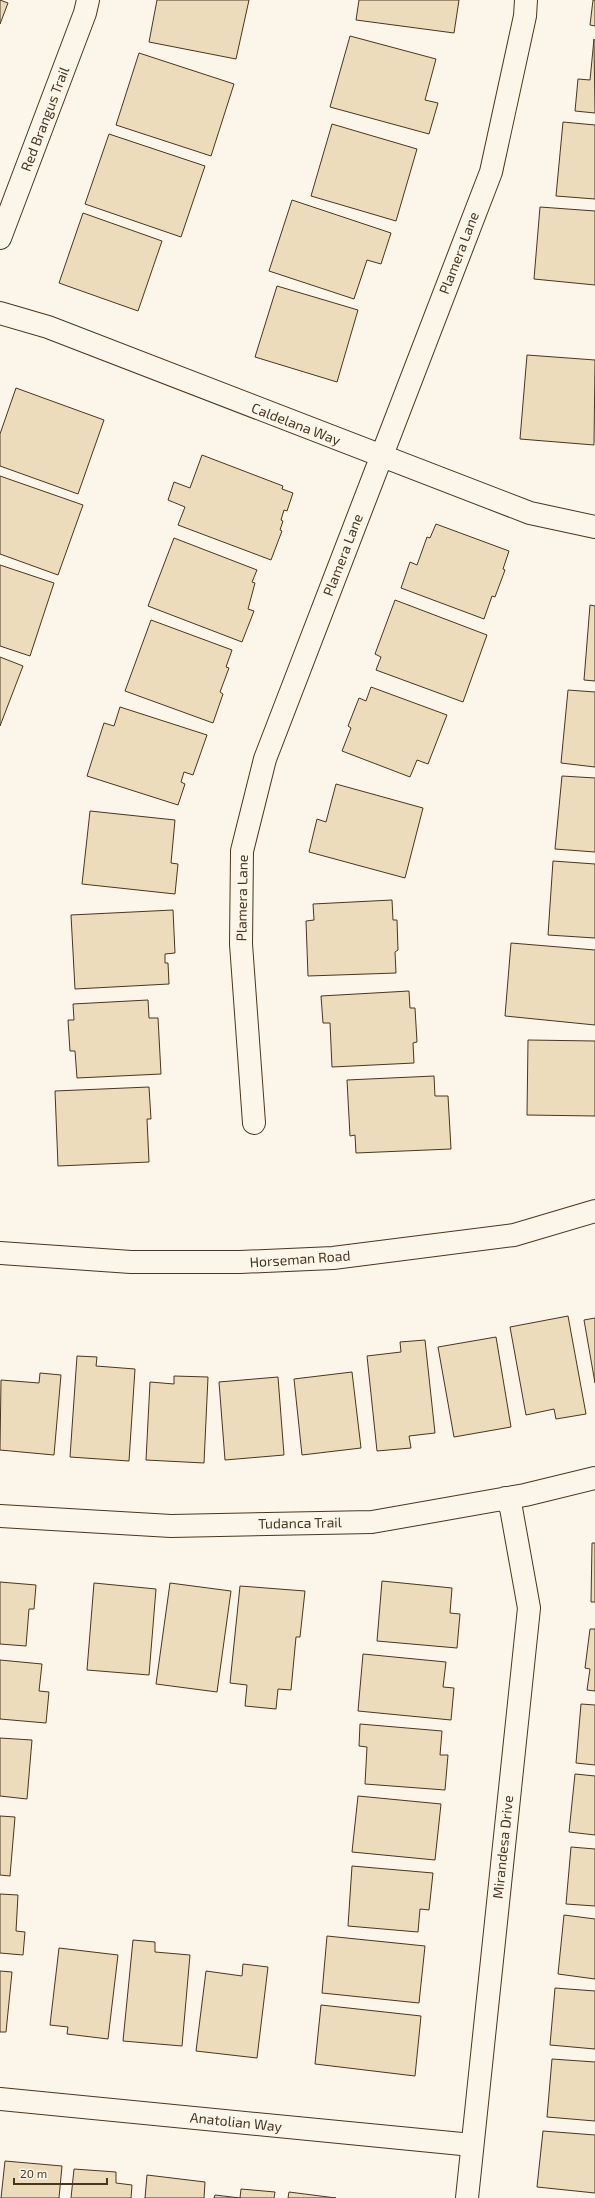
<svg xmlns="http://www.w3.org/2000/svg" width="595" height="2198" font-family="'Exo 2',sans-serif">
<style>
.building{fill:#ecdcbc;stroke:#4a3520}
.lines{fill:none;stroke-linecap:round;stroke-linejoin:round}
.minor-casing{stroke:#4a3520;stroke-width:24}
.tertiary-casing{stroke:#4a3520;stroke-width:24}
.minor{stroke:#fbf6e9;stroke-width:22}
.tertiary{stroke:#fbf6e9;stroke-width:22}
.labels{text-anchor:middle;stroke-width:3;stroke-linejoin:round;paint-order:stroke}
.street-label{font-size:14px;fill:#4a3520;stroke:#fbf6e9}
</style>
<rect width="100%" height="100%" fill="#fbf6e9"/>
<!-- building -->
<path class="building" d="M0,0L8,3L0,24Z
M157,0H249L236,59L149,42Z
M359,0H459L454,33L356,20Z
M593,0H595V26L590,25Z
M350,36L436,59L425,100L438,103L429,134L330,107Z
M594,39L595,113L575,111L578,79L590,80Z
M139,53L234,84L211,156L116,125Z
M563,122L595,125V199L556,196Z
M332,124L417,149L396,221L311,196Z
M109,134L205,166L181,237L85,204Z
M292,200L391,233L381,264L367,260L354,299L269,271Z
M540,207L595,211V285L534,279Z
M83,213L162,241L138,311L59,283Z
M277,286L358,310L337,382L255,357Z
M527,355L595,360L594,445L520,439Z
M16,388L104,420L78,494L0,466V434Z
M202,455L283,486L282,489L293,493L287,511L284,510L281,520L283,521L280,530L282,531L271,560L178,525L185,507L168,500L174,482L190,488Z
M0,476L83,505L58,575L0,554Z
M436,524L509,551L503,569L505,570L495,597L492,596L484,619L401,588L410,562L417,565L427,537L430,538Z
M174,538L257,570L252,582L255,583L248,609L254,611L242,642L148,606Z
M0,565L54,583L30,656L0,646Z
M395,600L487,635L463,702L376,670L381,657L375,654Z
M590,605L595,606V681L584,680Z
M151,620L232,650L226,667L229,668L220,692L223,694L213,723L125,691Z
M0,657L23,666L0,726Z
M371,687L447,715L428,764L417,760L410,777L342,751L351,728L348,726L359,698L366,701Z
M568,690L595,692V767L561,763Z
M120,707L207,735L193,775L184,772L181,782L185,784L178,805L87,776L104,723L114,726Z
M562,776L595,778V852L555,849Z
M336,784L423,808L405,878L309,852L317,819L326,822Z
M90,811L175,820L171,863L178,864L175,894L82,884Z
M553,861L595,864V938L548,935Z
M392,900L393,920H397L398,950L395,952L396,973L308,976L306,921L314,920L313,904Z
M173,910L175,953L165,954V963H168L169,984L75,989L71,915Z
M511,943L595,950V1025L505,1016Z
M409,991L410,1008H415L417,1042L413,1043L414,1063L332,1067L330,1023H323L321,996Z
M148,1000L149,1018H158L161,1074L77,1078L75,1051H70L68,1020H74L73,1004Z
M528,1040L595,1041V1116L527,1115Z
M434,1076L435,1096H448L451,1149L356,1153L355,1135L350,1136L347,1080Z
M149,1087L151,1119H147L149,1162L58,1166L55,1091Z
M568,1316L586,1414L556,1419L554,1409L526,1415L510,1327Z
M595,1318V1383L584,1320Z
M496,1337L511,1427L454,1437L438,1347Z
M425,1340L435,1433L409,1436L411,1448L377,1451L367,1356L401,1352L400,1342Z
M77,1356L97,1357L96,1366L135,1369L129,1461L70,1457Z
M352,1372L361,1448L302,1455L294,1379Z
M40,1373L61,1375L54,1455L0,1450L1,1380L39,1383Z
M174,1376L208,1377L204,1463L146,1460L150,1382L174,1384Z
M278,1377L284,1455L225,1460L219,1382Z
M592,1543H595V1602H591Z
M382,1581L452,1588L450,1613L460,1614L457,1648L377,1641Z
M0,1582L36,1585L34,1609H29L26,1646L0,1644Z
M94,1583L156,1589L149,1675L87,1670Z
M170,1583L231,1591L217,1692L156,1684Z
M240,1586L305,1591L300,1637H296L291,1690L278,1689L276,1709L245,1706L247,1685L230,1683Z
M590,1629H595V1691L587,1690L590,1669L585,1668Z
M363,1654L446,1662L443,1687L454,1688L451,1720L358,1711Z
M0,1660L42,1664L39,1691L49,1692L46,1723L0,1719Z
M581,1704L595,1705V1765L576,1763Z
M360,1724L442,1731L440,1755H448L445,1790L365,1784L367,1747L359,1746Z
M0,1738L32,1740L27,1799L0,1796Z
M575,1774L595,1776V1835L569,1832Z
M358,1796L441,1804L435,1860L352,1852Z
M0,1816L15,1817L10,1876L0,1875Z
M571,1847L595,1849V1906L566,1904Z
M352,1866L433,1873L429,1910L420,1909L418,1932L348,1926Z
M0,1894L18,1895L16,1931L25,1932L23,1955L0,1953Z
M564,1915L595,1919V1979L558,1974Z
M327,1936L425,1946L419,2003L322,1993Z
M133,1940L155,1942V1952L190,1955L182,2046L123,2041Z
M59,1948L118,1955L108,2039L67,2034L68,2027L50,2025Z
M243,1964L268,1967L257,2058L196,2051L206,1971L242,1976Z
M0,1971L12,1972L6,2032H0Z
M555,1988L595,1991V2049L550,2045Z
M321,2005L421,2016L415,2076L315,2064Z
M552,2059L595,2062V2121L547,2117Z
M543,2131L595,2135V2193L537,2187Z
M5,2161L62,2166L59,2198H1Z
M74,2169L116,2172V2183L132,2185L131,2198H71Z
M147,2175L205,2182L204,2198H145Z
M241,2189L275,2192L274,2198H214L215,2195L240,2198Z
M289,2192L336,2198H288Z"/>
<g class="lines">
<defs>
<path id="minor" d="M0,238L85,13L88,0
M0,313L48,327L530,513L595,527
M254,1123L241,944L242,851L265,759L491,172L525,16L526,0
M0,1516L171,1526L372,1522L525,1495L595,1478
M0,2099L472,2145
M467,2198L529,1608L511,1508L505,1498"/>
<path id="tertiary" d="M0,1253L131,1262H240L333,1258L514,1235L595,1211"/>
</defs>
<!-- minor casing -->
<use href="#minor" class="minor-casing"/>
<!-- tertiary casing -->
<use href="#tertiary" class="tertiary-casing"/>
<!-- minor -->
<use href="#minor" class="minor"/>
<!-- tertiary -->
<use href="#tertiary" class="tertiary"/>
</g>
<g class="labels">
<!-- street labels -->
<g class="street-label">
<text transform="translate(45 119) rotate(-69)" y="5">Red Brangus Trail</text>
<text transform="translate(459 253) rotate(-69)" y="5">Plamera Lane</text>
<text transform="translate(296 424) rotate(21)" y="5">Caldelana Way</text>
<text transform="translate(343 555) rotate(-69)" y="5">Plamera Lane</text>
<text transform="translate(242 898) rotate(-89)" y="5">Plamera Lane</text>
<text transform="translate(300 1259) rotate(-4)" y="5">Horseman Road</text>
<text transform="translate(300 1523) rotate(-1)" y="5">Tudanca Trail</text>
<text transform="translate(503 1847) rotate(-84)" y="5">Mirandesa Drive</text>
<text transform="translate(236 2122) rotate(6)" y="5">Anatolian Way</text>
</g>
</g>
<!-- scale -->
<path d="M14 2178v6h93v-6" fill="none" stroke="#4a3520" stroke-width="2"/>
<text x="20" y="2178" font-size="12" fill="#4a3520" stroke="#fbf6e9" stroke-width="3" paint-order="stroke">20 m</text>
</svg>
